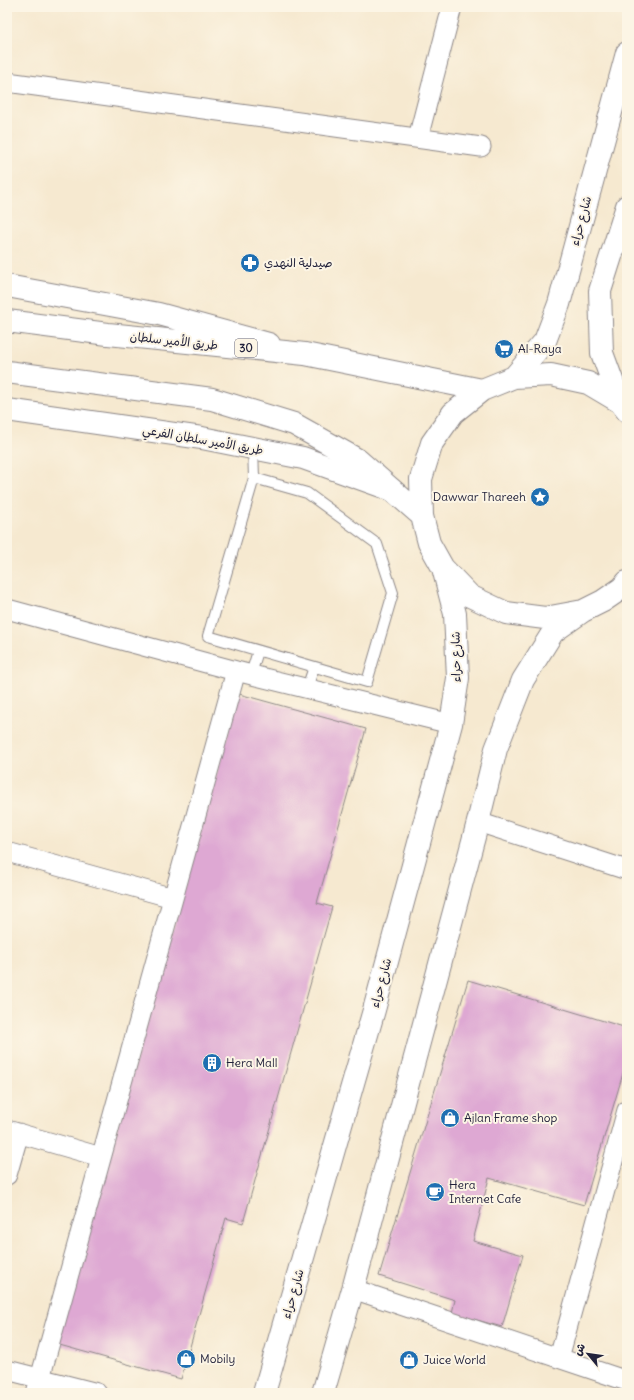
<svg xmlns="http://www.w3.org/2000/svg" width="634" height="1400" font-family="Delius,'Playpen Sans Arabic',sans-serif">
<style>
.building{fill:#dea8d3}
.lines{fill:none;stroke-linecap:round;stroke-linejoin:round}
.service-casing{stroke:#8c8686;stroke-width:12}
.minor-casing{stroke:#8c8686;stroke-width:21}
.secondary-casing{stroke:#8c8686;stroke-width:24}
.primary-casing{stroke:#8c8686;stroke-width:24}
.service{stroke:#fff;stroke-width:10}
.minor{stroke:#fff;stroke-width:19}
.secondary{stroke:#fff;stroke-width:22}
.primary{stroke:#fff;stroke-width:22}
.labels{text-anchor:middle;stroke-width:4;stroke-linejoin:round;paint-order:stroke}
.shield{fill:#fcf5e5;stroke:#63616e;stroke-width:1}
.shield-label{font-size:11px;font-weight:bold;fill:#22223b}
.street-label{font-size:12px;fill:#22223b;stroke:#fcf5e5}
.poi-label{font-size:12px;fill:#22223b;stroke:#fcf5e5;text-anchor:start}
</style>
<rect width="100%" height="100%" fill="#fcf5e5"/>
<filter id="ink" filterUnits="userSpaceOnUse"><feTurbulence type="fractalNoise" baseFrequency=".025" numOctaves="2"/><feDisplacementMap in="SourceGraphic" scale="8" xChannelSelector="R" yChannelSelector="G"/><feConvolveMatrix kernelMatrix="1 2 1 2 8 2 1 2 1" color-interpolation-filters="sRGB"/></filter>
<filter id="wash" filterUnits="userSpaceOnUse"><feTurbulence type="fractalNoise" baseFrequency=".012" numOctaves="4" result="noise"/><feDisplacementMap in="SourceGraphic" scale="16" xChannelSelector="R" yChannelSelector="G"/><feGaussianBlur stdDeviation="0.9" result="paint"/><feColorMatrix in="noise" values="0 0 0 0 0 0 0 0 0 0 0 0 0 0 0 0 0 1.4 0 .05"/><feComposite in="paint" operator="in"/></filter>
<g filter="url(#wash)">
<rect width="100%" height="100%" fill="#f6e9d0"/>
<g id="blocks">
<!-- building -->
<path class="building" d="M239,694L366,729L317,903L332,907L243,1223L226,1218L181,1379L56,1344Z
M468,980L627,1028V1060L584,1205L489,1178L473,1241L523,1255L502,1327L452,1313L455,1300L379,1276Z"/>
</g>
</g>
<g filter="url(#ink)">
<use href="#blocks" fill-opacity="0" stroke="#8c8686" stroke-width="1"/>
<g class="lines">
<defs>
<path id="service" d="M253,448L254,478
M254,478L307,493L377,544L393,593L367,682L208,636Z
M251,674L258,651
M307,688L314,667"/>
<path id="minor" d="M7,82L481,147
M418,138L452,7
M7,609L236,671L451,724
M478,822L627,870
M7,852L173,898
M7,1130L101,1157
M7,1175L19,1133
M353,1289L627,1381
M559,1358L627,1110
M7,1370L97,1393
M36,1393L236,671"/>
<path id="secondary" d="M7,286L159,314L269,344
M7,410L202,438L303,458L392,490"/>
<path id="primary" d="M7,321L108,334L305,354L482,390
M7,372L212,399L294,424L358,460L422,516
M514,377L545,341L559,304L627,53
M620,402L602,353L600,291L627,206
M627,411L620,402L588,383L551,375L514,377L482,390L453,413L432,443L421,479L422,516L429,543L443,568L470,596L506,613L545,618L583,611L603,601L622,588L627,582
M264,1393L374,1010L451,724L458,678L455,614L443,568
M323,1393L353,1289L478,822L496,749L523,680L553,632L583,611"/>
</defs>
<!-- service casing -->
<use href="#service" class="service-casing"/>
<!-- minor casing -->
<use href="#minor" class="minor-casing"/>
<!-- secondary casing -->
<use href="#secondary" class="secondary-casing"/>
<!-- primary casing -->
<use href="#primary" class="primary-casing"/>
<!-- service -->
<use href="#service" class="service"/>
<!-- minor -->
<use href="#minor" class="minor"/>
<!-- secondary -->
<use href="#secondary" class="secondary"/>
<!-- primary -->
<use href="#primary" class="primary"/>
</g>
</g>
<!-- icons -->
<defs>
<symbol id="pharmacy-disc" viewBox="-11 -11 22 22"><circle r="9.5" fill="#1f6fb2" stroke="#fcf5e5"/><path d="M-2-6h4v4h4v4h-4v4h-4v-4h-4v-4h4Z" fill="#fff"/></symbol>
<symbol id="supermarket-disc" viewBox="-11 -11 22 22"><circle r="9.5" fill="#1f6fb2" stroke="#fcf5e5"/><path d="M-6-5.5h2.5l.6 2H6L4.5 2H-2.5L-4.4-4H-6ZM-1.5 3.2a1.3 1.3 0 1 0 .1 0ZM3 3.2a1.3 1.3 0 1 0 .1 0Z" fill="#fff"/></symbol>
<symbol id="sight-disc" viewBox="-11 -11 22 22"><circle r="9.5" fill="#1f6fb2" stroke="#fcf5e5"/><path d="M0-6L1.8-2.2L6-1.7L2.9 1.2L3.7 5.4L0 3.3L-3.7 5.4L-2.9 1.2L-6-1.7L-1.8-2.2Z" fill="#fff"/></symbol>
<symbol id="building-disc" viewBox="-11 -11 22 22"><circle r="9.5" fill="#1f6fb2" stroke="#fcf5e5"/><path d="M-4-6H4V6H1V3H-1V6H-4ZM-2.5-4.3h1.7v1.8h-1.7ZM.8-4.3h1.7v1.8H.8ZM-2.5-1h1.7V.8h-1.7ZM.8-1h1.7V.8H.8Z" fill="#fff"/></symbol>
<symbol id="shop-disc" viewBox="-11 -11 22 22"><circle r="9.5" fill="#1f6fb2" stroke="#fcf5e5"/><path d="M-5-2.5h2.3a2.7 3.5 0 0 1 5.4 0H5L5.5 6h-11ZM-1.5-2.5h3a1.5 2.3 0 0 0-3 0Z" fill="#fff"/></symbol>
<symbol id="cafe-disc" viewBox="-11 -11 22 22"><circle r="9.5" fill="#1f6fb2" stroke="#fcf5e5"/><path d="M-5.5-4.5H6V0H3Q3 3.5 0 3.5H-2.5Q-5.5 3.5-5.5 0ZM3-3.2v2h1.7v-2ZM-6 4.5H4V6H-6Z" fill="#fff"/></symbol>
</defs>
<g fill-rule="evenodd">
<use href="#pharmacy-disc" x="239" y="252" width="22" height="22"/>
<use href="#supermarket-disc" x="493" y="338" width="22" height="22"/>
<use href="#sight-disc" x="529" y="486" width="22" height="22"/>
<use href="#building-disc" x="201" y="1052" width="22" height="22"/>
<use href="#shop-disc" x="439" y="1107" width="22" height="22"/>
<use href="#cafe-disc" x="424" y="1181" width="22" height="22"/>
<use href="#shop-disc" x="175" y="1348" width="22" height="22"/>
<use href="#shop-disc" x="398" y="1349" width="22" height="22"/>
</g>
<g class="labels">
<!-- shield labels -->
<rect class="shield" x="235" y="339" width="22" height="18" rx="3"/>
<g class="shield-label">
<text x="246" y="352">30</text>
</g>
<!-- street labels -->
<g class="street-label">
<text transform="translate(581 221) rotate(-75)" y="4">شارع حراء</text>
<text transform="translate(174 341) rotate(6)" y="4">طريق الأمير سلطان</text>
<text transform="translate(203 440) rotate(10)" y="4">طريق الأمير سلطان الفرعي</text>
<text transform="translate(456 657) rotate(-91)" y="4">شارع حراء</text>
<text transform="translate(381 983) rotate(-75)" y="4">شارع حراء</text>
<text transform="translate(293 1294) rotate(-74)" y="4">شارع حراء</text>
</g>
<!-- poi labels -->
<g class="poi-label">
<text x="264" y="267">صيدلية النهدي</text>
<text x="518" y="353">Al-Raya</text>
<text x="526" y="501" text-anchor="end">Dawwar Thareeh</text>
<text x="226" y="1067">Hera Mall</text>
<text x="464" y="1122">Ajlan Frame shop</text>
<text x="449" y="1189">Hera<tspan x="449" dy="14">Internet Cafe</tspan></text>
<text x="200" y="1363">Mobily</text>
<text x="423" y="1364">Juice World</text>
</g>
</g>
<!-- margin -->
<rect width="634" height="1400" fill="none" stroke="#fcf5e5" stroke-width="24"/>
<!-- north arrow -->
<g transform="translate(588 1354) rotate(299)" stroke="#fcf5e5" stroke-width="3" paint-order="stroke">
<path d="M0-3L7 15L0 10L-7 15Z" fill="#22223b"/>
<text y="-6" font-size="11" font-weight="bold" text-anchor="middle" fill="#22223b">ش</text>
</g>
</svg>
